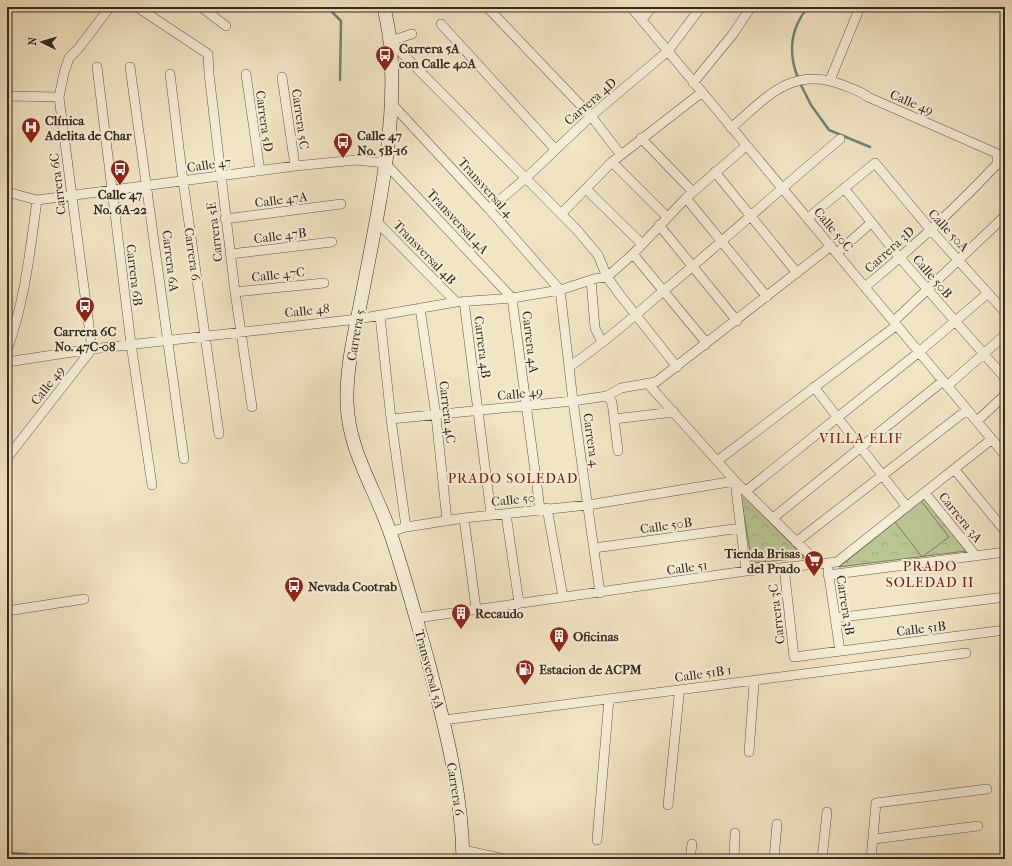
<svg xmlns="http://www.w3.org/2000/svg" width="1012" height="866" font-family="'IM FELL French Canon',serif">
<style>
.forest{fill:url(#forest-crowns);stroke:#777859}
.pitch{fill:#bac594;stroke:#777859}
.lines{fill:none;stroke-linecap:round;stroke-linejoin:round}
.stream{stroke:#728377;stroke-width:2.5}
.minor-casing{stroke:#645947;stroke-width:10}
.secondary-casing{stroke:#342a1e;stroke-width:14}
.minor{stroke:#f7eed8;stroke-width:9}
.secondary{stroke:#f7eed8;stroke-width:13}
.labels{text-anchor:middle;stroke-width:4;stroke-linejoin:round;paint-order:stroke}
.poi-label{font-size:13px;font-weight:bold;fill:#342a1e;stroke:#f7eed8;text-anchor:start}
.street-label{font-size:13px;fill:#342a1e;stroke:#f7eed8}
.neighbourhood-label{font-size:14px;letter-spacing:1px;fill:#7a1f14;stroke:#f7eed8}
</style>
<defs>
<pattern id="forest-crowns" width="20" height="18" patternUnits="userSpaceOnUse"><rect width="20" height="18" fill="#bac594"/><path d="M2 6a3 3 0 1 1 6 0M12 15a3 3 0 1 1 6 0" fill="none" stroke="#a0a97f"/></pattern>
</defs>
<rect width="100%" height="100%" fill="#f2e5c3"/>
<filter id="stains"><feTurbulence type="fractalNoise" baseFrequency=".005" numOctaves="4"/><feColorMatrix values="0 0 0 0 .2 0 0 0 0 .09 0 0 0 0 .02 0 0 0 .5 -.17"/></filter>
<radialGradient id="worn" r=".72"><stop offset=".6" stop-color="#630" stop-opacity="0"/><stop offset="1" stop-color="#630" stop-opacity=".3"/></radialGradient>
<!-- forest -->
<path class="forest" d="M740,492L805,558L752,563Z
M925,498L966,551L839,567Z"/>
<!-- pitch -->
<path class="pitch" d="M921,501L949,537L922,557L895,522Z"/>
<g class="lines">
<!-- stream -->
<path class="stream" d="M320,7L331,11L341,21L340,80
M798,78C788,53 790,29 808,7
M800,83L811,105L829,130L870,147
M7,853L26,854L46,859"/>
<defs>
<path id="minor" d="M137,7L208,54L209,74L235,292L252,407
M201,7L226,26
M487,7L591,116L621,155
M631,7L1005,455
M7,8V7
M642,19L652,7
M441,24L555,149
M412,34L390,41L577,230L598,255L607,277L620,295L677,367
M97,67L131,344L152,485
M130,67L184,459
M170,74L183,181L219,434
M246,74L260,171
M282,77L295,166
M830,80L860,7
M693,83L733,34L751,7
M7,96L59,97
M391,103L489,209L560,290L573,401L600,593
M731,128C767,97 792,65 843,85C852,89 861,91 868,97L996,153L998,163L1005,166
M641,138L693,192
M612,162L667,217
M715,172L797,273
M844,188L900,258L1005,378
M586,189L642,244
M7,192L37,200L295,166L356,160L385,163L512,298L540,509
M686,198L767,297
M489,209L526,178L591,116L668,51L701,7
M561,214L612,162L701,93
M808,218L875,163L930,229L1005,312
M225,219L341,204
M376,221L456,302
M659,225L737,321
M837,253L871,223
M230,254L332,242
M633,254L704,340L705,345
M591,280L595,328L602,342
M865,287C912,248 957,207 998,163
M235,292L324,283
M464,301L491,514
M420,308L436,416L447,521
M380,316L391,419L406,527
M894,321L1005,216
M92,349L59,97L64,73L69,58L78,49L110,7
M7,350C25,301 30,251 37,200
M7,362L92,349L358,319L456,302L512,298L560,290L597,278L607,277L633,254L686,198L746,146
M569,367C601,345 631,319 661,293C721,243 779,190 840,139
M649,385L735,481L818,563
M947,386L1005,335
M814,387L907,507
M607,396L612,402L618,451
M391,419L573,401L607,396L621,388L656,382L831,246
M614,419L674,412
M977,421L1005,395
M7,458L92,349
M717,461L897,325
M955,470L1005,531
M746,491L919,352L987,294
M925,493L976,556
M547,508L563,597
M506,514L519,603
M464,518L476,609
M773,518L943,381
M390,532L406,527L464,518L588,505L735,481L746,571
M796,542L967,410
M594,548L741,528
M784,567L794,657L1005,630
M828,570L840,651
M828,575L1005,552
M7,611L84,599
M417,618L746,571L837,562L992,439
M835,618L1005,597
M444,720L966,653
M749,752L754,684
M668,805L679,696
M874,839L978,826
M597,840L609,699
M463,850L505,859
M690,859L692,844
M734,859L735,833
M774,859L777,824
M822,859L827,812
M871,859L876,803L987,789"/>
<path id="secondary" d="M384,7C386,18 389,30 390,42C398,121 379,207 364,285C357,323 346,364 347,402C348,451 376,490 391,535C405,576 416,618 428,661C445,726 462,792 463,859"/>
</defs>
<!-- minor casing -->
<use href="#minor" class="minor-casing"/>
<!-- secondary casing -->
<use href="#secondary" class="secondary-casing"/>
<!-- minor -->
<use href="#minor" class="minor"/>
<!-- secondary -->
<use href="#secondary" class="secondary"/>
</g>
<!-- icons -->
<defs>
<symbol id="bus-pin" viewBox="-11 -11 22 30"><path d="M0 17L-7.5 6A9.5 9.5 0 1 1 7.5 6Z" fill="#8f2418" stroke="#f7eed8"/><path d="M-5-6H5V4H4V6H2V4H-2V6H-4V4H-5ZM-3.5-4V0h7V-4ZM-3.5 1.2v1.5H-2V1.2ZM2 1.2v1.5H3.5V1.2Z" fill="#fff"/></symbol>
<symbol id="hospital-pin" viewBox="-11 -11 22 30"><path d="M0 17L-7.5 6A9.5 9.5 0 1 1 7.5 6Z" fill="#8f2418" stroke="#f7eed8"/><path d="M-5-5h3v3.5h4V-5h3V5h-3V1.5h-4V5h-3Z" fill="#fff"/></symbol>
<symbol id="supermarket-pin" viewBox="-11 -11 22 30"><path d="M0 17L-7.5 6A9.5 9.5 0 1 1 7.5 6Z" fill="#8f2418" stroke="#f7eed8"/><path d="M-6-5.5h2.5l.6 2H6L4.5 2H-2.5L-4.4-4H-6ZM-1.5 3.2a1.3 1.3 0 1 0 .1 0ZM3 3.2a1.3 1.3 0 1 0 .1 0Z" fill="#fff"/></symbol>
<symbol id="building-pin" viewBox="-11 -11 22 30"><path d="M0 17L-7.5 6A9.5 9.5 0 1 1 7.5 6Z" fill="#8f2418" stroke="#f7eed8"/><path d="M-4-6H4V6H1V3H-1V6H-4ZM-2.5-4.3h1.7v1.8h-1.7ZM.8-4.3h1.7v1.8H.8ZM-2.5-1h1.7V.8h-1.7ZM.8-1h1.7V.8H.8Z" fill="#fff"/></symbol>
<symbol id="fuel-pin" viewBox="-11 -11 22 30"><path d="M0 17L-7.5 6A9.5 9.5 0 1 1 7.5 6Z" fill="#8f2418" stroke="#f7eed8"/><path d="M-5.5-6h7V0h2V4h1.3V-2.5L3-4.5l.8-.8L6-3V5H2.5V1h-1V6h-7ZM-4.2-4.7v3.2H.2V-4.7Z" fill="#fff"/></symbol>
</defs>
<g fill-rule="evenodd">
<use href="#bus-pin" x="374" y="44" width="22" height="30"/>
<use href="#hospital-pin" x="20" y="116" width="22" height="30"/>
<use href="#bus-pin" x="332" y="131" width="22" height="30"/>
<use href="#bus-pin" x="109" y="158" width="22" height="30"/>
<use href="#bus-pin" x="74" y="295" width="22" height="30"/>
<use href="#supermarket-pin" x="803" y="549" width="22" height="30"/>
<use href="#bus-pin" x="283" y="575" width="22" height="30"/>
<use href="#building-pin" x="450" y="602" width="22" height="30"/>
<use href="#building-pin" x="548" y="625" width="22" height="30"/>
<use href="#fuel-pin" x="514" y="658" width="22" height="30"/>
</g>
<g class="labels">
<!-- poi labels -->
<g class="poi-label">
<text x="399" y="53">Carrera 5A<tspan x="399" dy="15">con Calle 40A</tspan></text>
<text x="45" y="125">Clínica<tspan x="45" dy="15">Adelita de Char</tspan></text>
<text x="357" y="140">Calle 47<tspan x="357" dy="15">No. 5B-16</tspan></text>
<text x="120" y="199" text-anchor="middle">Calle 47<tspan x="120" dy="15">No. 6A-22</tspan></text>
<text x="85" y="336" text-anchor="middle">Carrera 6C<tspan x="85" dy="15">No. 47C-08</tspan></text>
<text x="800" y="558" text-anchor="end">Tienda Brisas<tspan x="800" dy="15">del Prado</tspan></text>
<text x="308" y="591">Nevada Cootrab</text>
<text x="475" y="618">Recaudo</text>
<text x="573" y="641">Oficinas</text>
<text x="539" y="674">Estacion de ACPM</text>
</g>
<!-- street labels -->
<g class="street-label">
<text transform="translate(590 101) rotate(-41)" y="5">Carrera 4D</text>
<text transform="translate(912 102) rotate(23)" y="5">Calle 49</text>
<text transform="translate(301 119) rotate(82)" y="5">Carrera 5C</text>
<text transform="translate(265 121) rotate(82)" y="5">Carrera 5D</text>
<text transform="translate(209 164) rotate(-8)" y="5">Calle 47</text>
<text transform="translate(57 184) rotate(-97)" y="5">Carrera 6C</text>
<text transform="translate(486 187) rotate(48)" y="5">Transversal 4</text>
<text transform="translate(281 199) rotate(-7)" y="5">Calle 47A</text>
<text transform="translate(458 221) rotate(47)" y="5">Transversal 4A</text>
<text transform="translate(834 229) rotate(50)" y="5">Calle 50C</text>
<text transform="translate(949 230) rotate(47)" y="5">Calle 50A</text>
<text transform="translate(214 232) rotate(-97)" y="5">Carrera 5E</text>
<text transform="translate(280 235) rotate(-7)" y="5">Calle 47B</text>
<text transform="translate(889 249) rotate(-42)" y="5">Carrera 3D</text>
<text transform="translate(425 252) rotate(46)" y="5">Transversal 4B</text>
<text transform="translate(193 254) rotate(82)" y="5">Carrera 6</text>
<text transform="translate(171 261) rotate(83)" y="5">Carrera 6A</text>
<text transform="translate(278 274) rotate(-6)" y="5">Calle 47C</text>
<text transform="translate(135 275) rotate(83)" y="5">Carrera 6B</text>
<text transform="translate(933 276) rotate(49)" y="5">Calle 50B</text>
<text transform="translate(307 310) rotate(-6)" y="5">Calle 48</text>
<text transform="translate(355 335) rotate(-80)" y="5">Carrera 5</text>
<text transform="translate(531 342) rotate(83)" y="5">Carrera 4A</text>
<text transform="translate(483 347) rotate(83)" y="5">Carrera 4B</text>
<text transform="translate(47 385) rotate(-52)" y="5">Calle 49</text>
<text transform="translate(520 393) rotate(-6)" y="5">Calle 49</text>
<text transform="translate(448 412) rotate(83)" y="5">Carrera 4C</text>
<text transform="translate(592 440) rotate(82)" y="5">Carrera 4</text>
<text transform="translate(513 499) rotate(-6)" y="5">Calle 50</text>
<text transform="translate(961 517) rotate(51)" y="5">Carrera 3A</text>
<text transform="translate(666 525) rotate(-8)" y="5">Calle 50B</text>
<text transform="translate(687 567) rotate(-8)" y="5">Calle 51</text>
<text transform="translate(846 605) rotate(81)" y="5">Carrera 3B</text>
<text transform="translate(776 614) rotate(-97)" y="5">Carrera 3C</text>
<text transform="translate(921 628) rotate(-7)" y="5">Calle 51B</text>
<text transform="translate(430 669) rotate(75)" y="5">Transversal 5A</text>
<text transform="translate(703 673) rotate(-8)" y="5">Calle 51B 1</text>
<text transform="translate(456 789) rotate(81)" y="5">Carrera 6</text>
</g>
<!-- neighbourhood labels -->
<g class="neighbourhood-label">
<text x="861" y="443">VILLA ELIF</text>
<text x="513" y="483">PRADO SOLEDAD</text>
<text x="930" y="571">PRADO<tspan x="930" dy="16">SOLEDAD II</tspan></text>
</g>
</g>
<!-- margin -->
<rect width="1012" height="866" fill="none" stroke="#f2e5c3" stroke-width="24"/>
<rect x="8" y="8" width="996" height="850" fill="none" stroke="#342a1e" stroke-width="2"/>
<rect x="12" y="12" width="988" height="842" fill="none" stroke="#342a1e"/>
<!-- north arrow -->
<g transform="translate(42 42) rotate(275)" stroke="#f7eed8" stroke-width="3" paint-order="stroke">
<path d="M0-3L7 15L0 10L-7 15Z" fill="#342a1e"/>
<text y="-6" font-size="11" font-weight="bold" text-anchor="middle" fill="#342a1e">N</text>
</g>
<rect width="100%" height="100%" filter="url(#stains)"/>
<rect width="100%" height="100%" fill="url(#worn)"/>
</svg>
